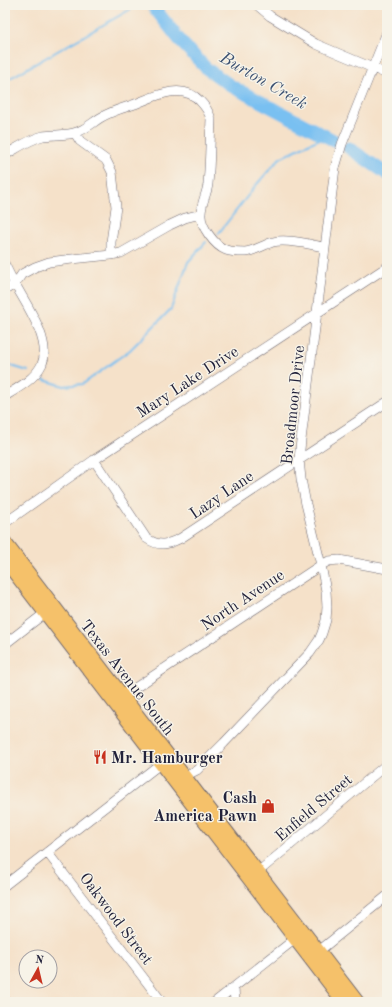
<svg xmlns="http://www.w3.org/2000/svg" width="392" height="1007" font-family="'Old Standard TT',serif">
<style>
.lines{fill:none;stroke-linecap:round;stroke-linejoin:round}
.stream{stroke:#79c0f1;stroke-width:2}
.river{stroke:#79c0f1;stroke-width:13}
.minor-casing{stroke:#6c656d;stroke-width:10}
.major-casing{stroke:#6c656d;stroke-width:14}
.minor{stroke:#fff;stroke-width:9}
.major{stroke:#f5c16b;stroke-width:12}
.labels{text-anchor:middle;stroke-width:3;stroke-linejoin:round;paint-order:stroke}
.street-label{font-size:16px;fill:#22223b;stroke:#f7f3e8}
.poi-label{font-size:16px;font-weight:bold;fill:#22223b;stroke:#f7f3e8;text-anchor:start}
.water-label{font-size:17px;font-style:italic;fill:#3c5172;stroke:#f7f3e8}
</style>
<rect width="100%" height="100%" fill="#f7f3e8"/>
<filter id="ink" filterUnits="userSpaceOnUse"><feTurbulence type="fractalNoise" baseFrequency=".025" numOctaves="2"/><feDisplacementMap in="SourceGraphic" scale="8" xChannelSelector="R" yChannelSelector="G"/><feConvolveMatrix kernelMatrix="1 2 1 2 8 2 1 2 1" color-interpolation-filters="sRGB"/></filter>
<filter id="wash" filterUnits="userSpaceOnUse"><feTurbulence type="fractalNoise" baseFrequency=".012" numOctaves="4" result="noise"/><feDisplacementMap in="SourceGraphic" scale="16" xChannelSelector="R" yChannelSelector="G"/><feGaussianBlur stdDeviation="0.9" result="paint"/><feColorMatrix in="noise" values="0 0 0 0 0 0 0 0 0 0 0 0 0 0 0 0 0 1.4 0 .05"/><feComposite in="paint" operator="in"/></filter>
<g filter="url(#wash)">
<rect width="100%" height="100%" fill="#f5e1c9"/>
<g class="lines">
<!-- stream -->
<path class="stream" d="M5,81L138,5
M218,234L257,184L280,158L308,144L327,136
M5,364L28,371
M44,380L64,386L83,384L130,350L171,309L188,262L206,242"/>
<!-- river -->
<path class="river" d="M152,5L182,43L207,69L233,87L335,141
M349,148L387,174"/>
</g>
</g>
<g filter="url(#ink)">
<g class="lines">
<defs>
<path id="minor" d="M257,5L270,16L316,44L387,74
M75,133L80,141L106,160L112,172L116,207L111,242V255
M5,155C17,148 30,139 43,136C54,134 67,136 77,132C86,129 92,123 100,118C111,111 123,108 135,104C155,96 182,82 200,101C206,107 209,112 211,119C210,141 210,163 208,184C207,194 201,203 201,214C200,226 215,246 226,250C231,252 239,252 245,252C255,251 263,245 273,242C287,238 311,245 325,247
M5,265C8,271 11,278 15,284C26,304 52,341 42,364C35,379 18,388 5,396
M5,290L15,284L22,274L35,267L49,262L72,259L111,255L121,253L170,225L185,218L201,214
M94,460L146,538C159,547 167,545 181,538L387,402
M5,523L94,460L387,267
M5,644L45,613
M123,696L321,565L329,561L339,560L387,569
M181,774L185,776L197,770L224,743L310,653L319,640L322,633L326,620L327,607L326,591L321,565L306,504L301,479L299,459L301,440L335,168L342,144L387,32
M47,852L162,1002
M258,872L387,764
M5,885L160,764L165,766
M319,951L387,896
M234,988L235,1002
M5,1000L6,1002
M215,1002L295,939"/>
<path id="major" d="M5,542L358,1002
M5,561L343,1002"/>
</defs>
<!-- minor casing -->
<use href="#minor" class="minor-casing"/>
<!-- major casing -->
<use href="#major" class="major-casing"/>
<!-- minor -->
<use href="#minor" class="minor"/>
<!-- major -->
<use href="#major" class="major"/>
</g>
</g>
<!-- icons -->
<defs>
<symbol id="restaurant-bare" viewBox="-9 -9 18 18"><path d="M-5-6h1v4h1v-4h1v4h1v-4h1v5L-1.5 .5V6h-2V.5L-5-1ZM5-6V6H3V1.5H1.5Q1.5-4 5-6Z" fill="#c8321e" stroke="#f7f3e8" stroke-width="2.5" paint-order="stroke"/></symbol>
<symbol id="shop-bare" viewBox="-9 -9 18 18"><path d="M-5-2.5h2.3a2.7 3.5 0 0 1 5.4 0H5L5.5 6h-11ZM-1.5-2.5h3a1.5 2.3 0 0 0-3 0Z" fill="#c8321e" stroke="#f7f3e8" stroke-width="2.5" paint-order="stroke"/></symbol>
</defs>
<g fill-rule="evenodd">
<use href="#restaurant-bare" x="90" y="747" width="20" height="20"/>
<use href="#shop-bare" x="258" y="796" width="20" height="20"/>
</g>
<g class="labels">
<!-- street labels -->
<g class="street-label">
<text transform="translate(187 381) rotate(-33)" y="6">Mary Lake Drive</text>
<text transform="translate(292 405) rotate(-84)" y="6">Broadmoor Drive</text>
<text transform="translate(221 494) rotate(-34)" y="6">Lazy Lane</text>
<text transform="translate(242 599) rotate(-34)" y="6">North Avenue</text>
<text transform="translate(128 677) rotate(52)" y="6">Texas Avenue South</text>
<text transform="translate(313 807) rotate(-40)" y="6">Enfield Street</text>
<text transform="translate(117 918) rotate(53)" y="6">Oakwood Street</text>
</g>
<!-- poi labels -->
<g class="poi-label">
<text x="111" y="763">Mr. Hamburger</text>
<text x="257" y="803" text-anchor="end">Cash<tspan x="257" dy="18">America Pawn</tspan></text>
</g>
<!-- water labels -->
<g class="water-label">
<text transform="translate(264 80) rotate(30)" y="6">Burton Creek</text>
</g>
</g>
<!-- margin -->
<rect width="392" height="1007" fill="none" stroke="#f7f3e8" stroke-width="20"/>
<!-- north arrow -->
<g transform="translate(38 969) rotate(8)"><circle r="19" fill="#f7f3e8" stroke="#a29fa3"/>
<path d="M0-3L7 15L0 10L-7 15Z" fill="#c8321e"/>
<text y="-6" font-size="11" font-weight="bold" text-anchor="middle" fill="#22223b">N</text>
</g>
</svg>
